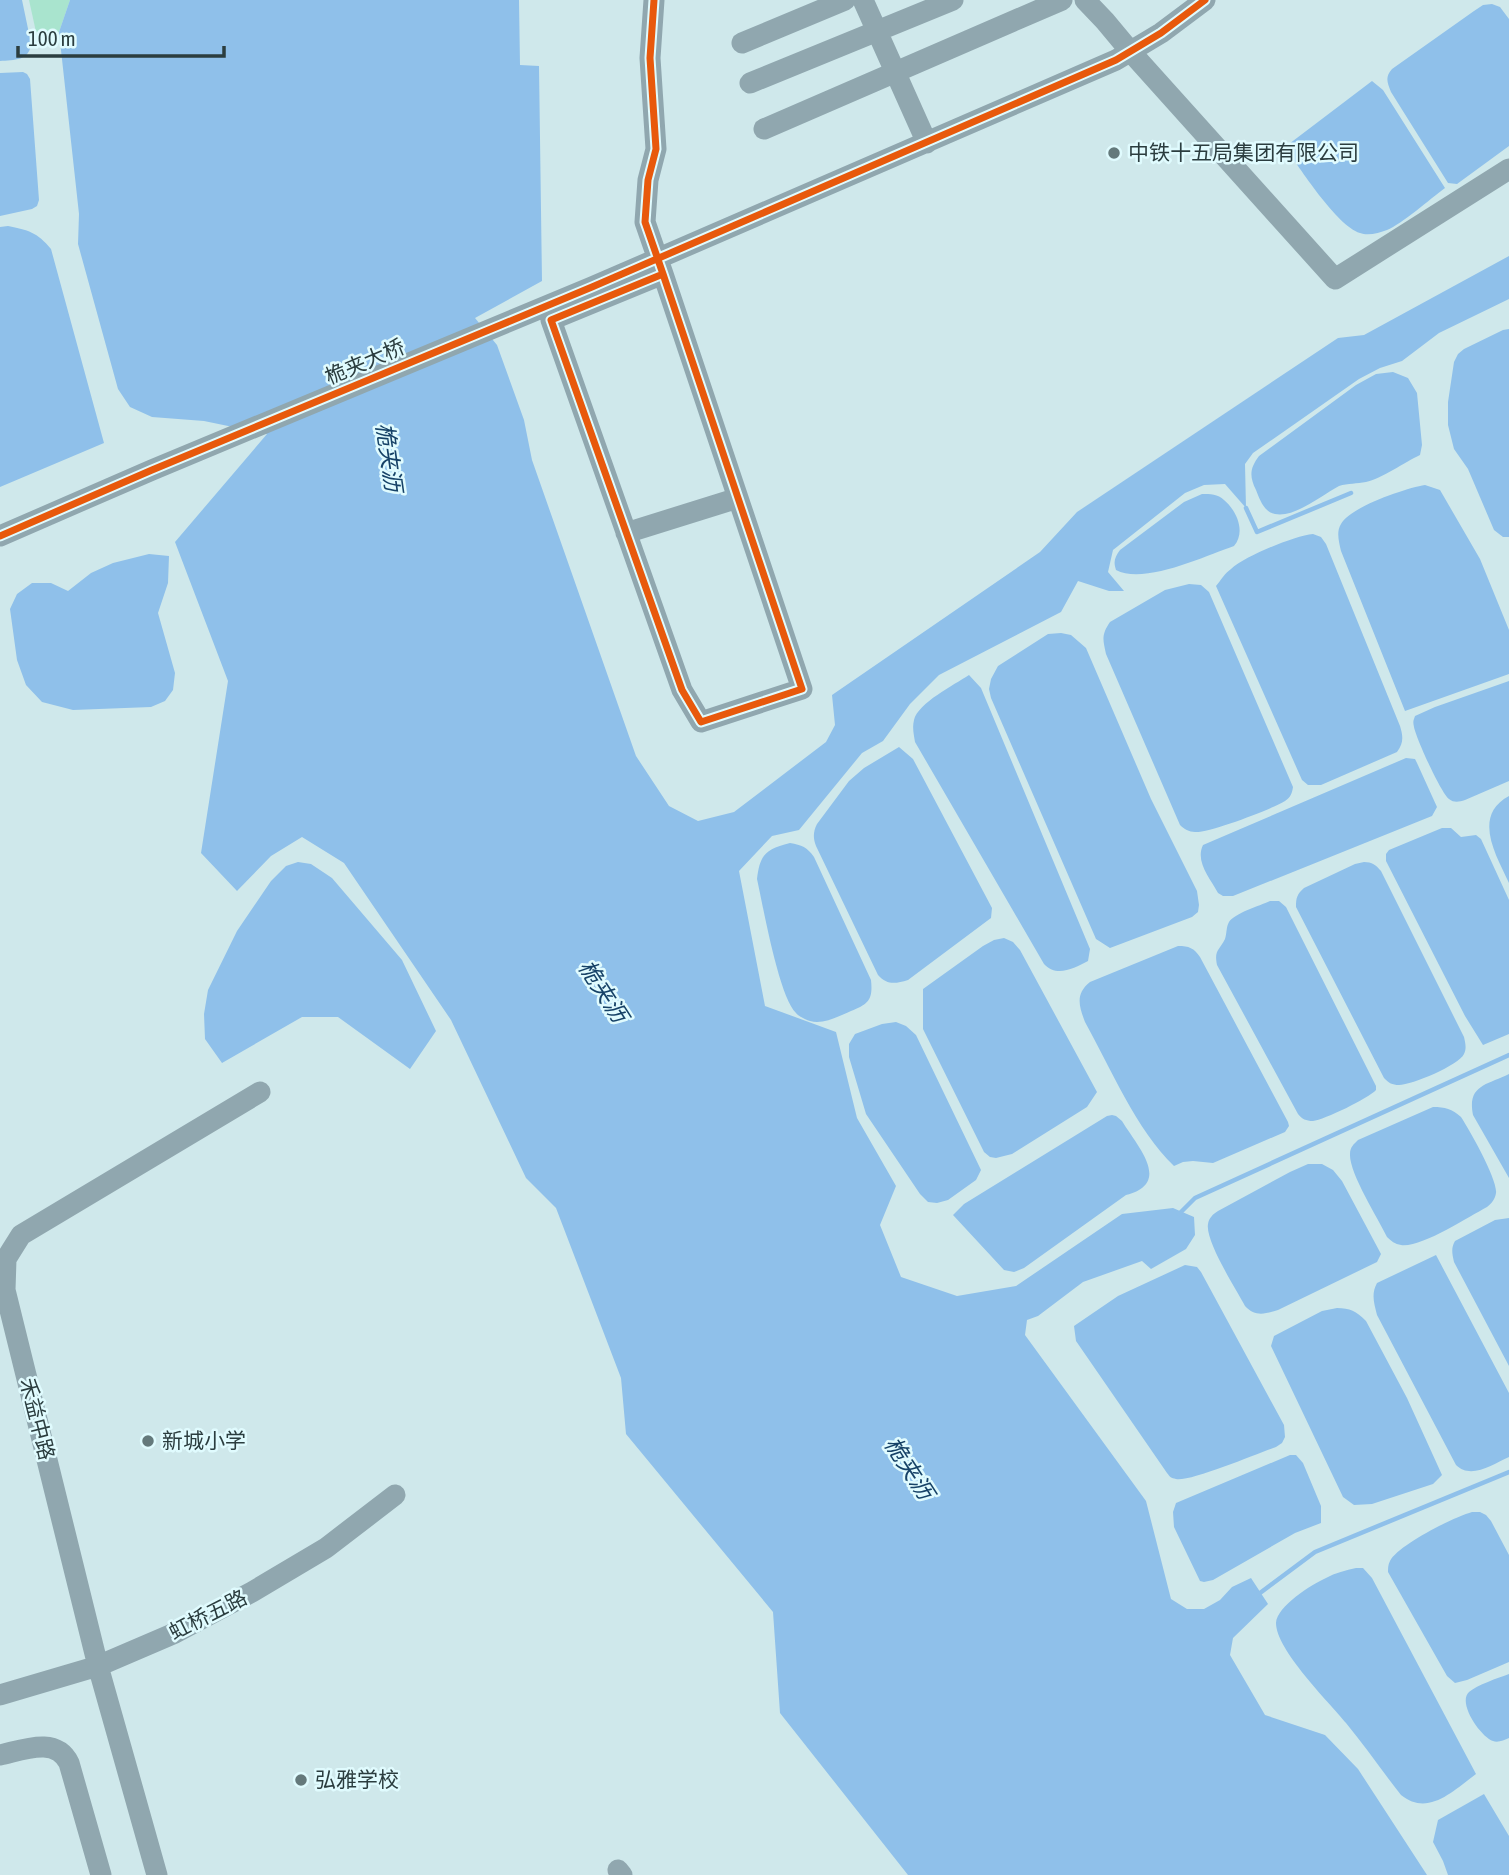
<svg xmlns="http://www.w3.org/2000/svg" width="1509" height="1875" font-family="'Asap Condensed','Noto Sans SC',sans-serif">
<style>
.green{fill:#a9e4ce}
.water{fill:#8fc0ea}
.lines{fill:none;stroke-linecap:round;stroke-linejoin:round}
.stream{stroke:#8fc0ea;stroke-width:4.5}
.minor{stroke:#90a7af;stroke-width:21}
.cycleway-casing{stroke:#e0fbfe;stroke-width:11}
.cycleway{stroke:#e8590c;stroke-width:7}
.poi-dot{fill:#64797b;stroke:#e0fbfe;stroke-width:2.5}
.labels{text-anchor:middle;stroke-width:5;stroke-linejoin:round;paint-order:stroke}
.poi-label{font-size:21px;fill:#2b3d3f;stroke:#e0fbfe;text-anchor:start}
.street-label{font-size:21px;fill:#2b3d3f;stroke:#e0fbfe}
.water-label{font-size:23px;font-style:italic;fill:#164267;stroke:#e0fbfe}
</style>
<rect width="100%" height="100%" fill="#cfe8eb"/>
<!-- green -->
<path class="green" d="M29,0H70L59,32H36Z"/>
<!-- water -->
<path class="water" d="M0,0H22L31,43C30,61 14,60 0,61Z
M70,0H519L520,65L539,66L542,281L475,318L497,345L524,420L532,460L636,756L669,806L698,821L734,812L826,742L835,725L832,695L1040,552L1077,512L1338,338L1364,335L1509,256V299L1439,333L1402,361L1380,368L1359,379L1253,453L1245,464L1246,508L1225,484L1204,485L1185,493L1113,550L1108,572L1124,591H1109L1078,581L1061,612L939,675L910,704L883,741L862,753L799,830L772,836L739,871L765,1006L836,1032L857,1118L896,1186L880,1225L901,1277L957,1296L1016,1286L1122,1214L1173,1208L1194,1217L1195,1235L1186,1249L1151,1269L1142,1261L1083,1282L1038,1316L1027,1320L1025,1335L1146,1501L1171,1599L1187,1609H1204L1220,1600L1232,1587L1251,1578L1268,1604L1233,1638L1230,1655L1265,1715L1325,1735L1358,1769L1427,1875H908L780,1713L773,1612L626,1434L621,1378L556,1208L526,1178L451,1020L344,863L302,837L271,856L237,891L201,853L228,681L175,542L267,434L204,421L152,417L130,407L118,389L78,244L79,214L59,32Z
M1492,4L1500,7L1509,19V146L1457,184L1448,183L1391,92C1387,82 1385,77 1392,69L1474,11L1483,5Z
M23,72L27,74L30,79L39,200L37,206L32,209L0,216V73Z
M1372,81L1383,90L1445,188C1430,199 1402,224 1387,230C1379,233 1368,236 1360,233C1337,226 1299,167 1285,147Z
M8,226C28,230 37,232 51,249L104,443L0,487V227Z
M1509,329V537H1503L1494,530L1468,469L1454,449L1448,425V402L1454,362L1458,354L1464,349L1503,330Z
M1393,372L1408,378L1417,393L1422,445L1420,455C1405,462 1381,479 1366,482C1357,484 1348,483 1339,486C1322,495 1295,518 1275,514C1264,512 1260,500 1256,490C1249,476 1250,468 1259,456L1356,385L1376,374Z
M1425,485L1440,490L1480,559L1509,630V674L1405,711L1341,551C1339,542 1336,532 1341,524C1350,507 1406,488 1425,485Z
M1202,494C1210,494 1218,494 1224,500C1237,511 1246,532 1234,546C1205,556 1144,585 1116,570C1113,561 1115,557 1120,550L1184,502Z
M1313,534L1321,537L1326,544L1400,726C1403,736 1404,743 1397,752L1321,785H1308L1302,780L1216,586C1221,580 1225,573 1231,569C1245,556 1294,536 1313,534Z
M149,554L169,556L168,583L158,613L175,673L173,690L165,701L151,707L73,710L42,702L26,685L17,660L10,609L17,594L32,583H51L68,591L91,573L113,563Z
M1189,584L1201,585L1209,592L1293,787C1292,793 1291,797 1285,801C1272,809 1209,833 1195,832C1189,832 1184,829 1180,825L1106,654C1103,640 1101,635 1110,622L1165,590Z
M1061,633L1071,635L1086,648L1151,799L1197,891L1199,905L1198,912L1192,917L1110,948L1096,939L991,698L989,689L991,679L998,666L1048,634Z
M969,675L981,688L1090,949L1088,961C1074,968 1057,978 1044,964L915,742C914,735 912,728 914,720C918,703 954,685 969,675Z
M1509,681V781L1465,800C1459,802 1454,803 1449,799C1441,793 1416,738 1414,727C1413,721 1413,722 1415,716L1435,707Z
M899,747L913,759L992,908L991,918L908,980C895,984 887,985 878,975L816,846C813,838 813,832 817,824L849,781L864,768Z
M1406,758L1415,759L1417,763L1437,807L1432,816L1233,896H1223L1218,893C1210,878 1195,862 1203,845Z
M1509,796V883C1496,855 1472,816 1509,796Z
M1442,828H1451L1461,837L1476,835L1481,839L1509,900V1034L1483,1045L1465,1016L1386,861V854L1389,850Z
M790,843C802,845 807,847 814,857L871,980C873,999 869,1004 851,1011C839,1016 823,1025 810,1021C806,1020 798,1016 796,1013C779,997 763,906 757,879C760,854 766,849 790,843Z
M298,862L311,864L332,878L402,960L436,1031L410,1069L338,1017H302L222,1063L205,1039L204,1014L208,990L237,931L271,881L286,866Z
M1364,862C1372,862 1376,865 1381,871L1464,1037C1465,1042 1467,1048 1464,1054C1459,1065 1412,1085 1399,1085C1392,1085 1389,1083 1384,1078L1296,907C1296,898 1297,894 1304,888L1355,864Z
M1270,901H1279L1286,907L1376,1086V1090C1369,1098 1324,1120 1313,1121C1306,1121 1302,1119 1298,1114L1217,965C1214,950 1219,951 1225,939C1227,933 1226,927 1229,922C1235,913 1259,906 1270,901Z
M1004,938L1013,942L1020,950L1097,1092L1087,1107L1012,1154L996,1158L990,1157L984,1152L923,1029V989L983,946L994,940Z
M1178,946C1189,946 1194,948 1200,957L1288,1122L1289,1126L1285,1132L1213,1163L1193,1161L1183,1162L1174,1166C1137,1131 1110,1067 1085,1022C1079,1006 1075,994 1090,982Z
M896,1022L906,1026L916,1035L981,1170L976,1180L948,1200L937,1203L928,1202L920,1194L866,1114L849,1057V1044L855,1034L882,1024Z
M1509,1074V1178L1473,1115C1467,1085 1487,1085 1509,1074Z
M1433,1107C1445,1107 1452,1109 1461,1117C1469,1129 1498,1180 1496,1193C1495,1199 1492,1203 1487,1207C1468,1217 1421,1248 1401,1245C1395,1244 1391,1241 1387,1237C1378,1218 1349,1173 1350,1154C1350,1147 1354,1144 1358,1140Z
M1112,1115L1116,1116L1122,1121C1137,1146 1173,1183 1126,1195L1024,1268L1014,1272L1004,1270L953,1215L964,1204L1107,1116Z
M1308,1164H1322L1333,1170L1342,1181L1381,1254L1377,1262L1278,1310C1265,1314 1255,1317 1245,1306C1236,1289 1205,1241 1208,1224C1209,1218 1213,1214 1218,1211L1290,1172Z
M1509,1218V1366L1454,1262C1452,1253 1451,1248 1455,1241L1495,1220Z
M1436,1255L1509,1393V1457C1493,1464 1471,1480 1456,1465L1377,1315C1374,1303 1371,1294 1377,1283Z
M1185,1265L1197,1267L1201,1272L1284,1425L1285,1437L1282,1443L1276,1447C1258,1453 1190,1482 1176,1479C1171,1478 1170,1477 1167,1473L1076,1341L1074,1326L1118,1296Z
M1337,1308C1350,1308 1356,1311 1366,1321L1407,1398L1442,1475L1433,1484L1372,1504L1354,1505L1343,1497L1271,1346L1274,1336L1322,1311Z
M1290,1455H1296L1303,1463L1321,1506V1523L1295,1533L1213,1580L1204,1582L1200,1581L1174,1527L1173,1512L1176,1503Z
M1472,1512H1480L1486,1515L1491,1521L1509,1555V1662L1467,1680L1455,1683L1447,1676L1388,1572C1388,1568 1388,1565 1390,1561C1398,1545 1454,1517 1472,1512Z
M1356,1568H1363L1372,1578L1476,1774C1453,1791 1428,1817 1401,1795C1382,1771 1365,1746 1346,1723C1329,1702 1276,1650 1276,1623C1277,1606 1311,1585 1326,1578C1335,1573 1346,1570 1356,1568Z
M1509,1674V1738C1504,1740 1498,1743 1493,1741C1481,1737 1457,1703 1469,1692C1477,1685 1498,1678 1509,1674Z
M1484,1794L1509,1836V1875H1448L1443,1861L1433,1842L1438,1820Z"/>
<g class="lines">
<!-- stream -->
<path class="stream" d="M1246,508L1257,532L1351,493
M1179,1214L1195,1198L1509,1055
M1256,1596L1315,1552L1509,1472"/>
<!-- minor -->
<path class="minor" d="M654,0L650,58L656,149L648,180L645,222L663,274C709,412 756,551 802,689L701,722L682,690L551,320L663,274
M863,0L927,143
M1085,0L1105,21L1130,51L1335,279L1509,169
M742,43L845,0
M750,83L953,0
M764,129L1062,0
M626,533L738,498
M0,536L152,470L592,287L1116,60L1161,33L1205,0
M0,1695L98,1666L175,1633L252,1592L326,1548L395,1495
M0,1755C23,1750 56,1736 69,1763L101,1875
M618,1870L622,1875
M157,1875L98,1666L5,1290L6,1259L21,1235L260,1092"/>
<defs>
<path id="cycleway" d="M654,0L650,58L656,149L648,180L645,222L663,274C709,412 756,551 802,689L701,722L682,690L551,320L663,274
M0,536L152,470L592,287L1116,60L1161,33L1205,0"/>
</defs>
<!-- cycleway casing -->
<use href="#cycleway" class="cycleway-casing"/>
<!-- cycleway -->
<use href="#cycleway" class="cycleway"/>
</g>
<!-- markers -->
<g class="poi-dot">
<circle cx="1114" cy="153" r="7"/>
<circle cx="148" cy="1441" r="7"/>
<circle cx="301" cy="1780" r="7"/>
</g>
<g class="labels">
<!-- poi labels -->
<g class="poi-label">
<text x="1128" y="160">中铁十五局集团有限公司</text>
<text x="162" y="1448">新城小学</text>
<text x="315" y="1787">弘雅学校</text>
</g>
<!-- street labels -->
<g class="street-label">
<text transform="translate(365 362) rotate(-23)" y="7">桅夹大桥</text>
<text transform="translate(37 1419) rotate(76)" y="7">禾益中路</text>
<text transform="translate(208 1615) rotate(-27)" y="7">虹桥五路</text>
</g>
<!-- water labels -->
<g class="water-label">
<text transform="translate(389 457) rotate(82)" y="8">桅夹沥</text>
<text transform="translate(603 991) rotate(57)" y="8">桅夹沥</text>
<text transform="translate(909 1468) rotate(57)" y="8">桅夹沥</text>
</g>
</g>
<!-- scale -->
<path d="M18 46v10h206v-10" fill="none" stroke="#2b3d3f" stroke-width="3.5"/>
<text x="28" y="46" font-size="21" fill="#2b3d3f" stroke="#e0fbfe" stroke-width="5" paint-order="stroke">100 m</text>
</svg>
